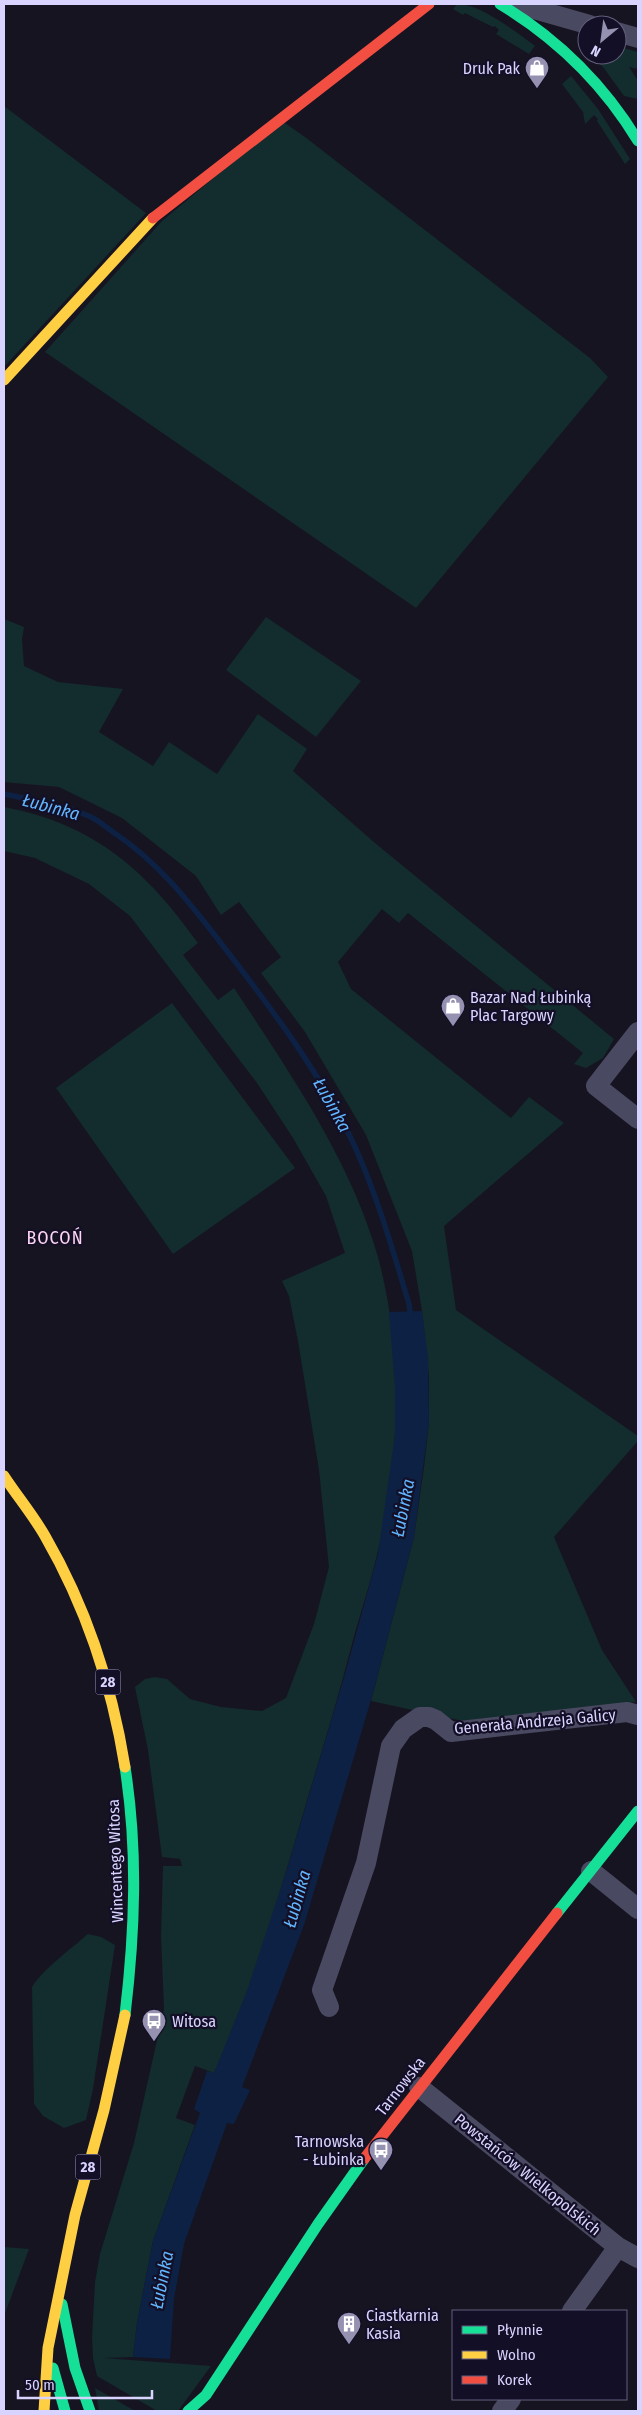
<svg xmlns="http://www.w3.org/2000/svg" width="642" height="2415" font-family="'Fira Sans Condensed',sans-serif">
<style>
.green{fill:#132c2d}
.water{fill:#0d2144}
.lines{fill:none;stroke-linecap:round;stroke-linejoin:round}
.stream{stroke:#0d2144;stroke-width:5.5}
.street{stroke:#4a4962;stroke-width:20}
.fast{stroke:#16e098;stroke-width:11}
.slow{stroke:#ffcf43;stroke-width:11}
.jam{stroke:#f24e42;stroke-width:11}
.labels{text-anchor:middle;stroke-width:4.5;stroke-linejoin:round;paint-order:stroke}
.shield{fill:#130f26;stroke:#9e99be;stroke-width:1}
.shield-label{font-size:15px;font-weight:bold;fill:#d9d4ff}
.poi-label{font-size:16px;fill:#d9d4ff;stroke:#130f26;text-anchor:start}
.street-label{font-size:16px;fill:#d9d4ff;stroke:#130f26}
.water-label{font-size:18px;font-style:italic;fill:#62b6ff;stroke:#130f26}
.neighbourhood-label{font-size:18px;letter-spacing:1px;fill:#ffd6f0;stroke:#130f26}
</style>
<rect width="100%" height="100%" fill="#161421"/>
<!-- green -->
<path class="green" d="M457,4C481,4 516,32 535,46L529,54L496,34L499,30L495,26L493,27L465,13L463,15L453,9Z
M617,46L638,52V69L629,67L638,81V99L624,96L603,67L590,55H617Z
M571,76L598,109L630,159L625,164L597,121L598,119L594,115L585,124L583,112L562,84Z
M4,106L146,213L4,367Z
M282,121L305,137L590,358L608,377L416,608L45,352L162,221Z
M266,617L361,681L316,737L226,670Z
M4,619L24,627L22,639L24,666L58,682L123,689L99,732L153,766L169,742L217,774L258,714L307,749L293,771L375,843L614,1039L603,1058L586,1068L574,1064L583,1053L408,913L399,923L382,909L338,962L351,989L511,1118L529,1097L564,1123L444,1226L456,1310L638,1436V1441L554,1537L602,1650L636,1702L580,1710L463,1721L371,1701L414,1537L424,1467L429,1422V1377L422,1311L412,1251L366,1135L305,1032L261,973L281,957L239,902L221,915L196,876L122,818L59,787L4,782Z
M4,807C94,824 146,870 198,943L183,955L218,1000L234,988C289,1071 351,1161 378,1257C404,1353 400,1459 377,1555C370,1585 360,1614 352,1644C339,1695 324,1744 309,1794C281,1888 255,1984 214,2073L195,2066L176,2118L195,2125L153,2241L137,2323L133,2357L104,2358L211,2366L178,2411H157L97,2376L93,2358L92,2338L95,2282L100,2254L134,2143L164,2009L161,1936L163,1866H182L180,1859L162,1857L148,1750L135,1687L145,1679L155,1677L167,1679L190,1699L221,1707L262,1711L286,1698L314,1624L329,1567L319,1470L298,1341L289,1296L282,1281L345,1253L326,1196L293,1138L257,1083L130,916L89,884L35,858L4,851Z
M172,1003L295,1168L173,1254L56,1088Z
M88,1934L101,1937L115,1945L93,2089L86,2120L64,2128L43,2116L34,2104L32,1987C43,1969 71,1949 88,1934Z
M4,2247L29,2249L4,2316Z
M95,2388L135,2411H99Z"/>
<!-- water -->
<path class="water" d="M422,1311L428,1358L429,1422L414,1537L373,1693L304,1925L242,2087L250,2090L234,2124L227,2123L184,2244L174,2299L170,2359L133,2357L137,2323L153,2241L200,2113L194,2109L207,2071L214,2073L247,1991L287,1869L345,1674L378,1554L395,1435V1387L389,1312Z"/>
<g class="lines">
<!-- stream -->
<path class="stream" d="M4,794C33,800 64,805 91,817C99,821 106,827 113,832C160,863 193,907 227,951C274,1012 323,1077 355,1147C378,1198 393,1251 409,1304L411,1318"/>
<!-- street -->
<path class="street" d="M516,4L590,25
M617,32L638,38
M638,1032L596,1086L638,1119
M591,1871L638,1909
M329,2007L322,1990L366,1863L391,1746L403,1729L420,1717H429L436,1720L451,1732L627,1712L638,1715
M419,2087L618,2247L638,2258
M572,2311L618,2247
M502,2411L511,2399"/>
<!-- fast -->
<path class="fast" d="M500,4C558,39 603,83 638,141
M557,1913L638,1811
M125,2015C135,1931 138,1850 125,1767
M62,2304L75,2368L90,2411
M53,2368L65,2411
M188,2411L206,2395L318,2224L364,2159"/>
<!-- slow -->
<path class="slow" d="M4,380L153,218
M4,1476C17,1496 33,1515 45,1536C86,1607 112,1686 125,1767
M44,2411L48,2348L75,2215L104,2110L125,2015"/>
<!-- jam -->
<path class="jam" d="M153,218L429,4
M364,2159L557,1913"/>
</g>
<!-- icons -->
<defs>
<symbol id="shop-pin" viewBox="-11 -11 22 30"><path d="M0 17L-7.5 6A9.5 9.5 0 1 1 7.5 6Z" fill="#9591b1" stroke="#130f26"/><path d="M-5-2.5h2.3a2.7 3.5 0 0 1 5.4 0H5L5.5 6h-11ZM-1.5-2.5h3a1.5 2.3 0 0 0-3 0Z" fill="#fff"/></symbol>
<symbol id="bus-pin" viewBox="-11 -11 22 30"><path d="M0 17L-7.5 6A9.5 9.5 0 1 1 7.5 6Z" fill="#9591b1" stroke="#130f26"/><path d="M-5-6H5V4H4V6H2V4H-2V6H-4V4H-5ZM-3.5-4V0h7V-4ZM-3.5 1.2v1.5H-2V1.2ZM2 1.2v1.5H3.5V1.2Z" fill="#fff"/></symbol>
<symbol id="building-pin" viewBox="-11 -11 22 30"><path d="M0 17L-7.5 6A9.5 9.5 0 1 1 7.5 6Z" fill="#9591b1" stroke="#130f26"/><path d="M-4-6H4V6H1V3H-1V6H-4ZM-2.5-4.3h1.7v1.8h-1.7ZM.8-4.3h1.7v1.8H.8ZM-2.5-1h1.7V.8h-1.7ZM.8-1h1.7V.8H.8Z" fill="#fff"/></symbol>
</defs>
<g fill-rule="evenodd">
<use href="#shop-pin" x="523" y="54" width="28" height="38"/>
<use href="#shop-pin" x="439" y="992" width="28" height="38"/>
<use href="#bus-pin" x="140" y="2007" width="28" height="38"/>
<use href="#bus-pin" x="367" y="2136" width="28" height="38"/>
<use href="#building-pin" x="335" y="2310" width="28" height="38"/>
</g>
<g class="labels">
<!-- shield labels -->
<g class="shield">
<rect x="95.5" y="1669.5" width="25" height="25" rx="4"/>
<rect x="75.5" y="2154.5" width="25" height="25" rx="4"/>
</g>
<g class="shield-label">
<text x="108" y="1687">28</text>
<text x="88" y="2172">28</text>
</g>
<!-- poi labels -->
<g class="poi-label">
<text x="520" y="74" text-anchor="end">Druk Pak</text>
<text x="470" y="1003">Bazar Nad Łubinką<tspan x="470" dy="18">Plac Targowy</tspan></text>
<text x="172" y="2027">Witosa</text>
<text x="364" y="2147" text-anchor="end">Tarnowska<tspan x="364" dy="18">- Łubinka</tspan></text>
<text x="366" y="2321">Ciastkarnia<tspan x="366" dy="18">Kasia</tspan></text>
</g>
<!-- street labels -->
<g class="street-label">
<text transform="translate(535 1721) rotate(-5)" y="6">Generała Andrzeja Galicy</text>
<text transform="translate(115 1861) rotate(-92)" y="6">Wincentego Witosa</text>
<text transform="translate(400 2086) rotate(-52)" y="6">Tarnowska</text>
<text transform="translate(528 2174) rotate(39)" y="6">Powstańców Wielkopolskich</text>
</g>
<!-- water labels -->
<g class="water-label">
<text transform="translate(51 807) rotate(15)" y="6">Łubinka</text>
<text transform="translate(332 1105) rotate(61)" y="6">Łubinka</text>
<text transform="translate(403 1508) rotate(-79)" y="6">Łubinka</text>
<text transform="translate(297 1899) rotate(-74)" y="6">Łubinka</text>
<text transform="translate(162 2280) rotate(-79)" y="6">Łubinka</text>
</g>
<!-- neighbourhood labels -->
<g class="neighbourhood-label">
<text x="55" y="1244">BOCOŃ</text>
</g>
</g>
<!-- border -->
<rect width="642" height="2415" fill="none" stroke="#d9d4ff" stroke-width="10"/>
<!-- legend -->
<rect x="452" y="2310" width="175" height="90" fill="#130f26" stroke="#625e7d"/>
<rect x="462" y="2326" width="25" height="8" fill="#16e098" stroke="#625e7d"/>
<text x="497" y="2335" font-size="15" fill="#d9d4ff">Płynnie</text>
<rect x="462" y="2351" width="25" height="8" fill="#ffcf43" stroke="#625e7d"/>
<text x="497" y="2360" font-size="15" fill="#d9d4ff">Wolno</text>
<rect x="462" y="2376" width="25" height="8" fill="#f24e42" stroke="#625e7d"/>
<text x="497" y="2385" font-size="15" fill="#d9d4ff">Korek</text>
<!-- north arrow -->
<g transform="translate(602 40) rotate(209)"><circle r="24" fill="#130f26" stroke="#625e7d"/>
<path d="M0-4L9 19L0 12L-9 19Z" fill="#9591b1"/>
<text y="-8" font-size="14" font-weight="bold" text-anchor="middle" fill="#d9d4ff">N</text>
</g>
<!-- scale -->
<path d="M18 2390v8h134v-8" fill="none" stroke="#d9d4ff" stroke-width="2.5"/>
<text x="25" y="2390" font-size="15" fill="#d9d4ff" stroke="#130f26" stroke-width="4" paint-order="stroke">50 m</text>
</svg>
